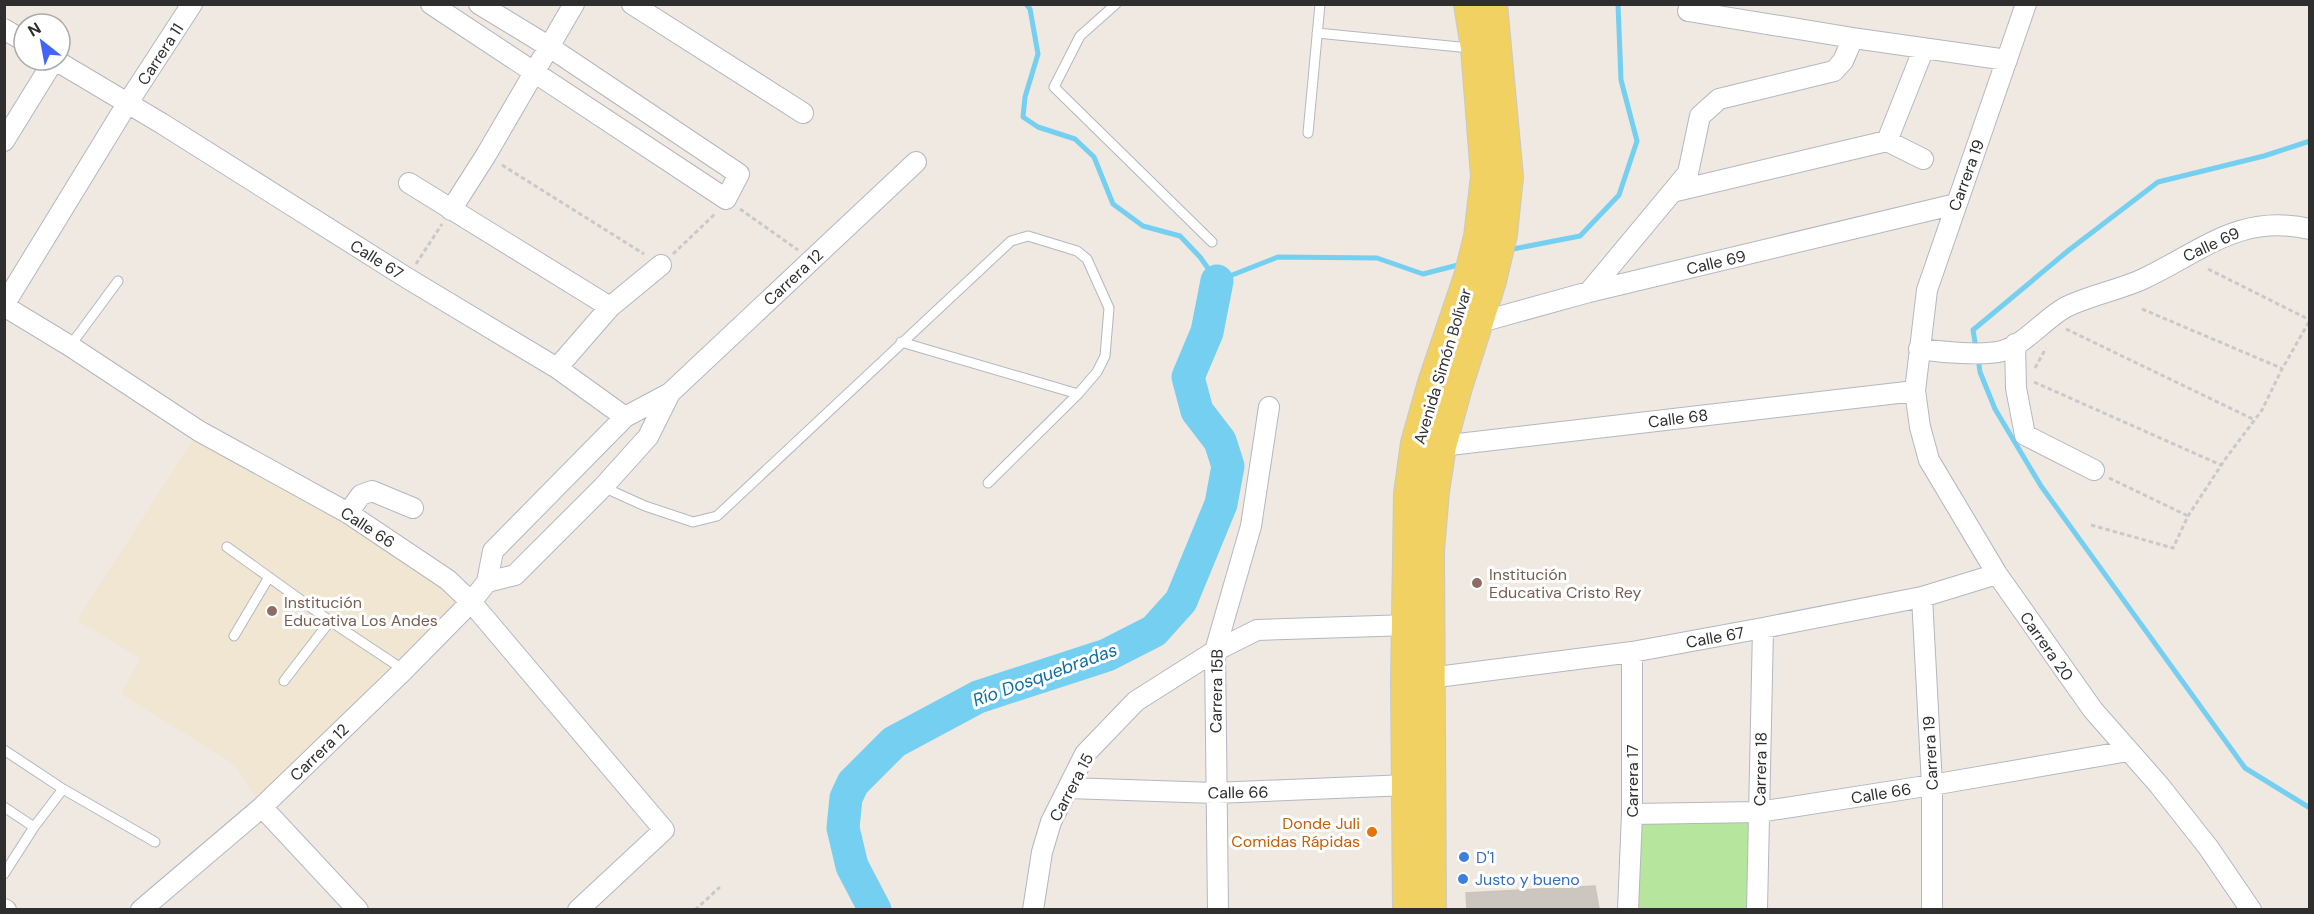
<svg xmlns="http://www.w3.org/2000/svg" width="2314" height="914" font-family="'DM Sans',sans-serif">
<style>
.education{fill:#f0e6d1}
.green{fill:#b6e59e}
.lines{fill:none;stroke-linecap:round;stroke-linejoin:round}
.stream{stroke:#75cff0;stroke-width:5}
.river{stroke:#75cff0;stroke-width:33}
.building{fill:#cbc7bf;stroke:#cbc5ba;stroke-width:1.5}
.lane-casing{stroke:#b4b7c1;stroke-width:11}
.street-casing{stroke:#b4b7c1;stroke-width:22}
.primary-casing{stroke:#c9c9c9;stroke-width:32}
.path{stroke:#c9c9c9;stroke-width:3;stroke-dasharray:4.5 3;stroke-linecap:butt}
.lane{stroke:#fff;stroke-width:9}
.street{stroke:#fff;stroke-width:20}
.primary{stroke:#f2d163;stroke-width:30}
.education-dot{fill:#8d6e63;stroke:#fff;stroke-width:2}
.food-dot{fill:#e8710a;stroke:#fff;stroke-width:2}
.shop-dot{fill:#3f7fe0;stroke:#fff;stroke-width:2}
.labels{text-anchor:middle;stroke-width:6;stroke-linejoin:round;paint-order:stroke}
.street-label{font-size:16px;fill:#2e2e2e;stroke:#fff}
.education-label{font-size:16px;fill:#785e54;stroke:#fff;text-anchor:start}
.food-label{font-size:16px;fill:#c56008;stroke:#fff;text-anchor:end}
.shop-label{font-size:16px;fill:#366cbe;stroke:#fff;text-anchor:start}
.water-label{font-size:18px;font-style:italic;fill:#0d6fa3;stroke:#fff}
</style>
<rect width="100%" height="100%" fill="#efe9e1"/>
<!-- education -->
<path class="education" d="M199,431L348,513L471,602L262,807L234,764L121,694L140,658L77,620Z"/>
<!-- green -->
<path class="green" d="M1759,812L1757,909L1628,910L1632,814Z"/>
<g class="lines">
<!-- stream -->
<path class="stream" d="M1026,4L1030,9L1038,54L1025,97L1023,117L1038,127L1075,139L1094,157L1113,204L1143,226L1180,236L1200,257L1217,281L1278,257L1377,258L1423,274L1462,264
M1508,250L1580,236L1619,195L1637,141L1621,80L1618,4
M1976,348L1973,330L2069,250L2158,182L2264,156L2310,141
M1978,358L1980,372L1995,409L2041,486L2245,768L2310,808"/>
<!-- river -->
<path class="river" d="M875,910L852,866L843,828L846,798L853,783L894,742L978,697L1107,655L1154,631L1181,601L1221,504L1228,466L1220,441L1197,411L1188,377L1207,332L1217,281"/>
</g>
<!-- building -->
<path class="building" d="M1595,886L1599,909H1467L1466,893Z"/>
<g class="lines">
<defs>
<path id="lane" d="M1116,4L1080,36L1054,87L1212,242
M1317,33L1470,48
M1308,133L1320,4
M901,342L1078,394
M70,346L118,281
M603,487L645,506L693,522L717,516L1011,241L1028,236L1077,251L1087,259L1109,308L1105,356L1097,372L1078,394L988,483
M227,547L330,621L404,670
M234,636L269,577
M284,681L330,621
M4,750L63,789L155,842
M4,807L34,827
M4,874L34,827L63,789"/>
<path id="street" d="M431,4L726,199L739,174L548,46L479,4
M632,4L803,113
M2026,4L1927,290L1915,391L1920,427L1929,460L1997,574L2093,710L2159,785L2208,847L2251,910
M1688,11L1853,38L2007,60
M4,29L24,41
M55,60L161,123L407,278L557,368L625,417
M4,141L54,60
M1887,141L1924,48
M409,183L610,307
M1672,192L1887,141L1923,159
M451,210L486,155L574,4
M1589,292L1688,173L1700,116L1719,99L1834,71L1843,61L1853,38
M4,305L127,104L192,4
M4,306L70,346L199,431L348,513L448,580L471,602L664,830L578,910
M1477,323L1589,292L1956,204
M2015,344L2016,388L2025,435L2094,470
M1919,349C1940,352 1983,356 2002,351C2026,344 2044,319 2066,307C2091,295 2119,290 2143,279C2202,251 2240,213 2310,229
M557,368L610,307L661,265
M1441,446L1915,391
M348,513L361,495L372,491L413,508
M487,582L515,575L603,487L648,437L670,393
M1922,597L1932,785V910
M1429,678L1632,652L1763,628L1922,597L1997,574
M1068,788L1215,793L1407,785
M262,807L358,910
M1632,814L1759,812L1932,785L2128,751
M4,909L6,910
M141,910L262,807L404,670L471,602L487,582L493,551L625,417L670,393L916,162
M1033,910L1042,852L1051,822L1085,754L1136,701L1215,651L1257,630L1409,625
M1218,910L1215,651L1251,526L1269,407
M1628,910L1632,814V652
M1757,910L1763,628"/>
<path id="primary" d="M1408,910L1406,681L1409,494L1416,443L1433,383L1469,277L1479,237L1486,176L1476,48L1469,4
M1431,910L1429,551L1434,491L1441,446L1457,387L1491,281L1502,234L1508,177L1492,4"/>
</defs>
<!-- lane casing -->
<use href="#lane" class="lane-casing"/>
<!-- street casing -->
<use href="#street" class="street-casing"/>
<!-- primary casing -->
<use href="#primary" class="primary-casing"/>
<!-- path -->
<path class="path" d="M502,165L644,254
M740,209L798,250
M673,254L716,213
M416,264L442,224
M2208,269L2310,320
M2142,309L2281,368
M2066,329L2255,420
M2035,368L2046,348
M2034,382L2221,465
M2109,478L2188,516
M2091,525L2173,548L2188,516L2226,458L2262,410L2282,369L2310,320
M695,910L720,887"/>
<!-- lane -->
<use href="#lane" class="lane"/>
<!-- street -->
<use href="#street" class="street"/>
<!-- primary -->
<use href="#primary" class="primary"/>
</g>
<!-- markers -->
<g class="education-dot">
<circle cx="1477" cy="583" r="6"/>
<circle cx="272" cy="611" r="6"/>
</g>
<circle class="food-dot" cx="1372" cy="832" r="6"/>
<g class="shop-dot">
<circle cx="1464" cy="857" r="6"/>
<circle cx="1463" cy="879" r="6"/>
</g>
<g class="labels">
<!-- street labels -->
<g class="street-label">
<text transform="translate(160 54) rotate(-57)" y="6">Carrera 11</text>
<text transform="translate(1966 175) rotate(-70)" y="6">Carrera 19</text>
<text transform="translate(2211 244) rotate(-25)" y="6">Calle 69</text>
<text transform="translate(377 259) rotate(32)" y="6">Calle 67</text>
<text transform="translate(1716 262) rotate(-13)" y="6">Calle 69</text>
<text transform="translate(793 277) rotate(-43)" y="6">Carrera 12</text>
<text transform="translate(1442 366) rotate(-73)" y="6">Avenida Simón Bolívar</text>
<text transform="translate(1678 418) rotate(-7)" y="6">Calle 68</text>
<text transform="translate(368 527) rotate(33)" y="6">Calle 66</text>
<text transform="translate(1715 637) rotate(-10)" y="6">Calle 67</text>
<text transform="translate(2047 646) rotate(55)" y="6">Carrera 20</text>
<text transform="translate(1216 691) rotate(-89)" y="6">Carrera 15B</text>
<text transform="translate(319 752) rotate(-44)" y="6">Carrera 12</text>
<text transform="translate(1930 753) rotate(-93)" y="6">Carrera 19</text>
<text transform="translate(1760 769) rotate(-89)" y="6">Carrera 18</text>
<text transform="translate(1632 781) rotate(-90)" y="6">Carrera 17</text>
<text transform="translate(1071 787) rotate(-62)" y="6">Carrera 15</text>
<text transform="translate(1238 792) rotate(-1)" y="6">Calle 66</text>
<text transform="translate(1881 793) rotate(-9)" y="6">Calle 66</text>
</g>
<!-- education labels -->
<g class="education-label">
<text x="1489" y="580">Institución<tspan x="1489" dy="18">Educativa Cristo Rey</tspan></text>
<text x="284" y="608">Institución<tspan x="284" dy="18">Educativa Los Andes</tspan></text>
</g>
<!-- food labels -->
<g class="food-label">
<text x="1360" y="829">Donde Juli<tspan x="1360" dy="18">Comidas Rápidas</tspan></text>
</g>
<!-- shop labels -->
<g class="shop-label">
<text x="1476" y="863">D'1</text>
<text x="1475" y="885">Justo y bueno</text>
</g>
<!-- water labels -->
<g class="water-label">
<text transform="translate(1045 675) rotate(-20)" y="6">Río Dosquebradas</text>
</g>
</g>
<!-- border -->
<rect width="2314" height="914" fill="none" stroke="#2e2e2e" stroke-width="12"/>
<!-- north arrow -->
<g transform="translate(42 42) rotate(329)"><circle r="28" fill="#ffffff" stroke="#ababab" stroke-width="1.5"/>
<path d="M0-4.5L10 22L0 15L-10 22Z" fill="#4264fb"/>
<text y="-9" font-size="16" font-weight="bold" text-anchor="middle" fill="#2e2e2e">N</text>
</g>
</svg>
